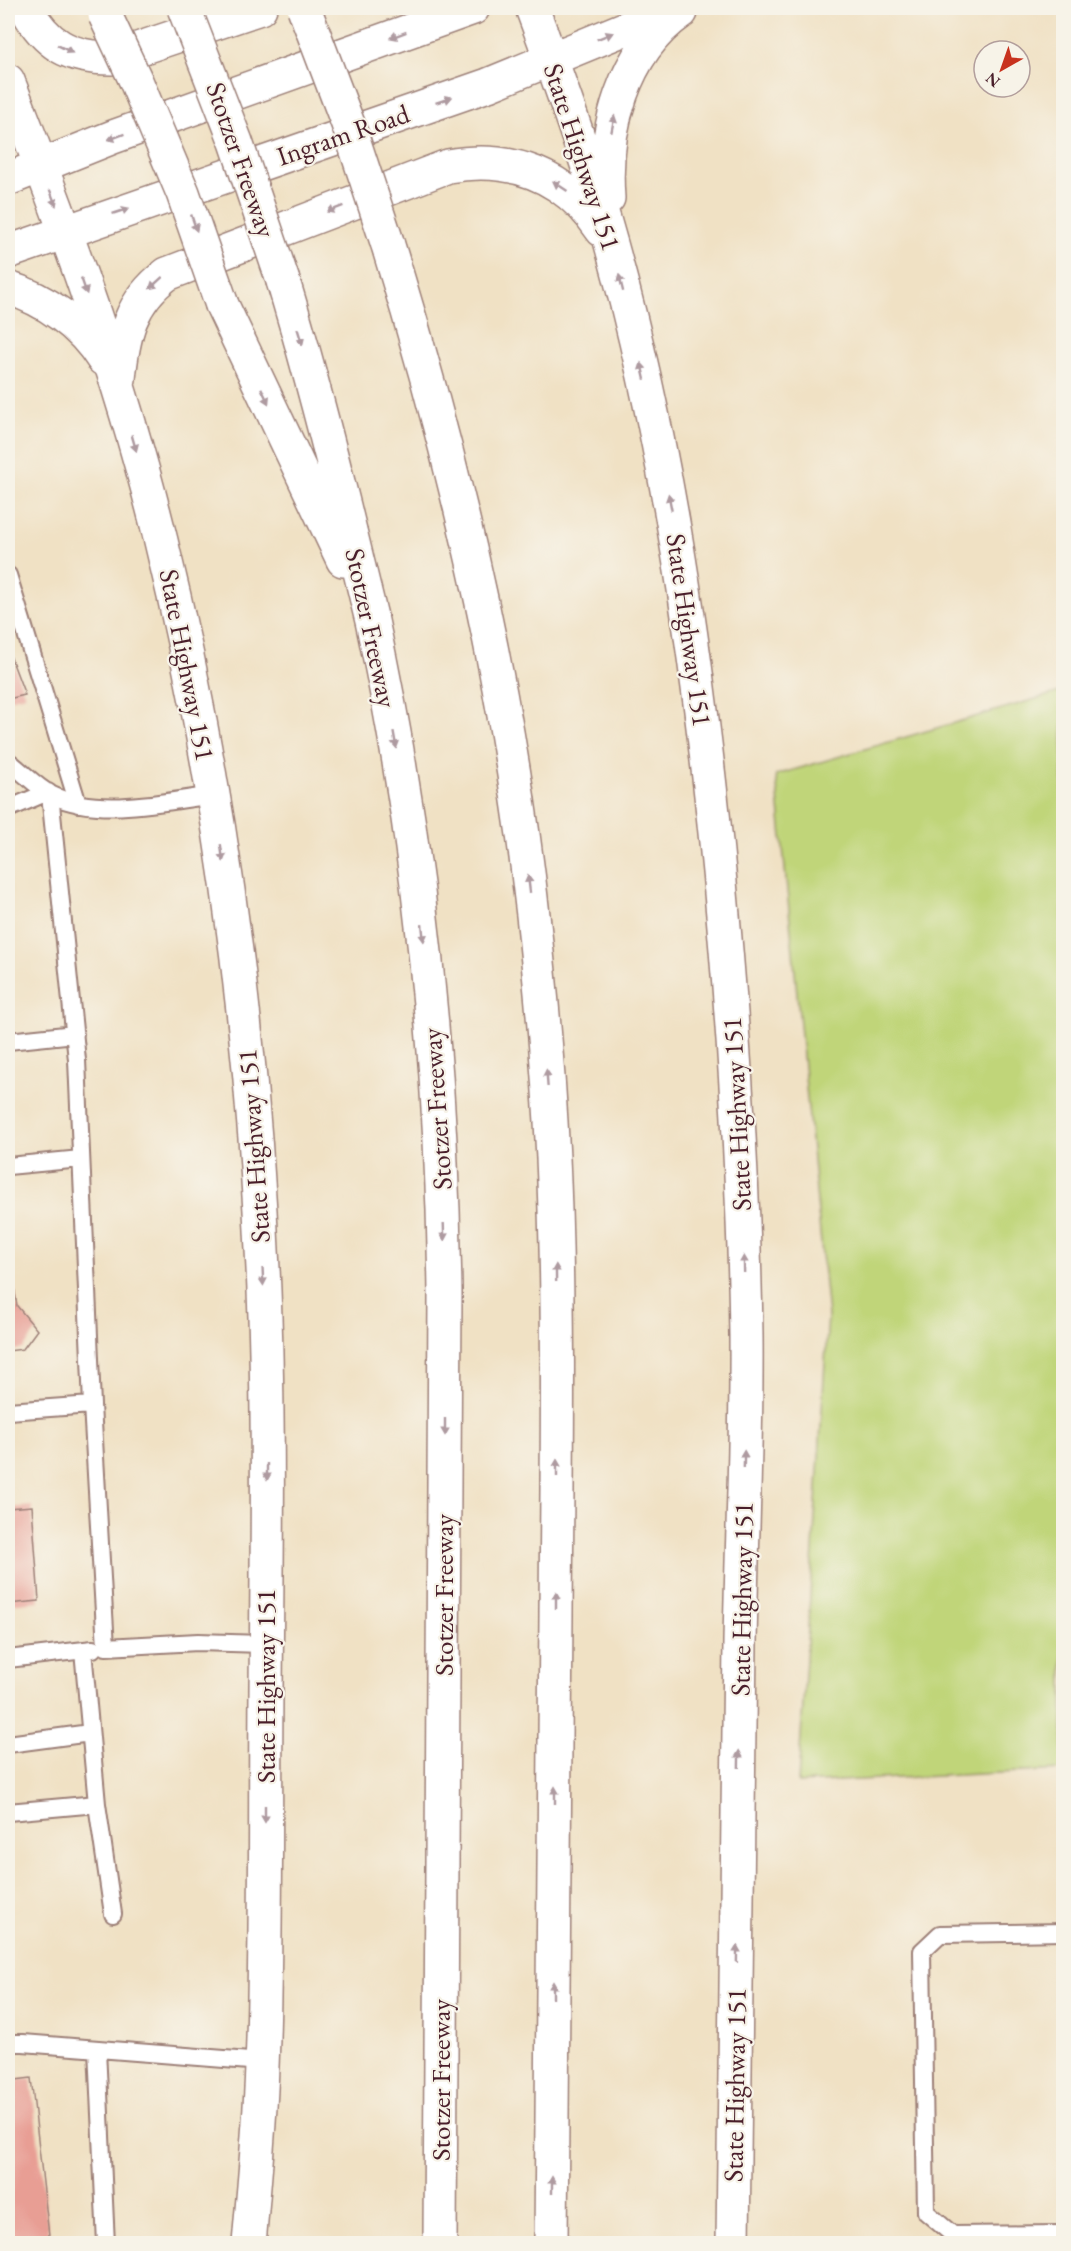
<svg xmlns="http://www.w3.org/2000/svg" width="1071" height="2251" font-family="'EB Garamond',serif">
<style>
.green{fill:#c0d579;stroke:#857a52;stroke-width:1.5}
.building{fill:#e89e94}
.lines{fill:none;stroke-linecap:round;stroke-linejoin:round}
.lane-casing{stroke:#9d8078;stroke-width:20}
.secondary-casing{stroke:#9d8078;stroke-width:36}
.highway-casing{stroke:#9d8078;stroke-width:36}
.lane{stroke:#fff;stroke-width:16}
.secondary{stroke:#fff;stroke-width:33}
.highway{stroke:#fff;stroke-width:33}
.highway-bridge-casing{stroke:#9d8078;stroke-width:36;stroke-linecap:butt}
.highway-bridge{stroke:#fff;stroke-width:33}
.oneway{fill:#ae9aa0}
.labels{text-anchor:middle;stroke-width:4.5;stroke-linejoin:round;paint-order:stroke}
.street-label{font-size:27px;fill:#4a1f2b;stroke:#f7f3e8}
</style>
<rect width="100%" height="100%" fill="#f7f3e8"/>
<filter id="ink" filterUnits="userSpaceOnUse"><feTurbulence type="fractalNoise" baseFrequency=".0167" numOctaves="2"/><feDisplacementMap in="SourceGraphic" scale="12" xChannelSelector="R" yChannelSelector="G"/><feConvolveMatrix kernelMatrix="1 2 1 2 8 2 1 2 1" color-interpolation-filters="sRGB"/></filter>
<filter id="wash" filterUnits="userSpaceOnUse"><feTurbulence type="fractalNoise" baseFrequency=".008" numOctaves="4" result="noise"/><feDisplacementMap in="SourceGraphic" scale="24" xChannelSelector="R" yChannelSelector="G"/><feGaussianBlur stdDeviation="1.35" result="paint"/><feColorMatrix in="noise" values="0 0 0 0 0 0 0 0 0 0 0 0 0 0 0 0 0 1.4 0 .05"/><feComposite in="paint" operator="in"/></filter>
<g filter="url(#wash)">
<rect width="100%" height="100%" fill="#f0e1c4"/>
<!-- green -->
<path class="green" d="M1063,691V1770L798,1783L828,1316L776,775Z"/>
<g id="blocks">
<!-- building -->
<path class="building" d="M8,650L25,695L8,699Z
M8,1245L17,1306L37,1330L23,1349L8,1351Z
M32,1506L39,1601L8,1604V1508Z
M31,2078L50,2244H8V2081Z"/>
</g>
</g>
<g filter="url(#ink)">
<use href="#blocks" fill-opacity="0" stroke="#9d8078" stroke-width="1.5"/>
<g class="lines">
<defs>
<path id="lane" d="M8,575L78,804
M8,761C22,771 36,787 52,795C97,817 165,802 213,795
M50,794L77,1060L92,1405L106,1647L198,1642L266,1644
M8,809L48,792
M8,1041L75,1034
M8,1166L81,1159
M8,1411L92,1405
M8,1659L93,1649
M8,1744L90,1733
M97,1804L113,1914
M8,1812L97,1804L83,1650
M1064,1932L940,1934L922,1951L926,2212L953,2235L1064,2234
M8,2043H23L262,2062
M97,2049L106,2244"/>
<path id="secondary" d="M26,8C46,44 69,58 111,58L260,8
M532,8C561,85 589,164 611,244C669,453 699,666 720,882C734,1033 744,1183 746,1335C747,1437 742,1539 740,1642C738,1842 736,2043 733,2244
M8,81C67,231 123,384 161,541C223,795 256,1056 265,1317C269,1442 267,1567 266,1692C265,1817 267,1942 262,2067C260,2126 254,2185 249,2244
M8,179L113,137L473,8
M608,198C603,131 623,52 681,12
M8,252L488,85L675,8
M8,288C45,299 82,325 103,359
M119,379C123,335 130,302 167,274L448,166C512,155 565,175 602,230"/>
<path id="highway" d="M387,242C455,462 508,687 533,915C542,996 549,1077 553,1158C560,1310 557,1462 556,1615C554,1824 553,2034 551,2244
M283,281C306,356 325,430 344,506C353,544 363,583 372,621C420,842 442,1068 445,1293L440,2244
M222,305L343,560"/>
</defs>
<!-- lane casing -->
<use href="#lane" class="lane-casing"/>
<!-- secondary casing -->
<use href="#secondary" class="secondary-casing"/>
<!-- highway casing -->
<use href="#highway" class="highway-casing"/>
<!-- lane -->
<use href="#lane" class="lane"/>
<!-- secondary -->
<use href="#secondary" class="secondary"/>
<!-- highway -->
<use href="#highway" class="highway"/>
<defs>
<path id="highway-bridge" d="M184,8L236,142L283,281
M304,8L348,124L387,242
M105,15L136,81L183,193L222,305"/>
</defs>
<!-- highway-bridge casing -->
<use href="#highway-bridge" class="highway-bridge-casing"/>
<!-- highway-bridge -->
<use href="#highway-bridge" class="highway-bridge"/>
</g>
<!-- one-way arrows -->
<defs><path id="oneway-solid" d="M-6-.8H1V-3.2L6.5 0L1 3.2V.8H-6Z" transform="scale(1.5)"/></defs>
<g class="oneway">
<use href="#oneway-solid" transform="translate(398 35) rotate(160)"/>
<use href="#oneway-solid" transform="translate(605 36) rotate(-22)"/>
<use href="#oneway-solid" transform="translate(65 49) rotate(27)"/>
<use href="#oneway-solid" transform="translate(444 100) rotate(-19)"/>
<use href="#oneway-solid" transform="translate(613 124) rotate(-79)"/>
<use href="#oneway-solid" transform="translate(116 137) rotate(160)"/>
<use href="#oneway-solid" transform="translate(560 186) rotate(-146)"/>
<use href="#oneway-solid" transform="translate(53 198) rotate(69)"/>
<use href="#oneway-solid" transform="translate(335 209) rotate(159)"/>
<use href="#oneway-solid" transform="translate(121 211) rotate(-19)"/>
<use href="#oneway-solid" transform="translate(194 223) rotate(71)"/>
<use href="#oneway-solid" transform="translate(156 283) rotate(138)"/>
<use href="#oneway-solid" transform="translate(621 283) rotate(-104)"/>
<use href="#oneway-solid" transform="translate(84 286) rotate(71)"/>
<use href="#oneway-solid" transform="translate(300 337) rotate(73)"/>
<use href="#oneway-solid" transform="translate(643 371) rotate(-103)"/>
<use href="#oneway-solid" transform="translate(265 396) rotate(65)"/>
<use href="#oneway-solid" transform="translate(134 443) rotate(74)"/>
<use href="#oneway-solid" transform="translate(670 502) rotate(-101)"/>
<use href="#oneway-solid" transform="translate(395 740) rotate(80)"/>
<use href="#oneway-solid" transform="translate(222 853) rotate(82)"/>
<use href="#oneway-solid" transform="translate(529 884) rotate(-97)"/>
<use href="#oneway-solid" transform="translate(423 933) rotate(84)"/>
<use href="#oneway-solid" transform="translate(547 1078) rotate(-94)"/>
<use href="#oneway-solid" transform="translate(444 1232) rotate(88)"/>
<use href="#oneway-solid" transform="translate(744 1264) rotate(-91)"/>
<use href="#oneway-solid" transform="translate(556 1273) rotate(-91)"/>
<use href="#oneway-solid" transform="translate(263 1277) rotate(87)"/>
<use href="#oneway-solid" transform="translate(445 1427) rotate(90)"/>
<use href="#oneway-solid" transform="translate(744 1459) rotate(-89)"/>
<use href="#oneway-solid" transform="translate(557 1468) rotate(-90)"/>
<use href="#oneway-solid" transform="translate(267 1472) rotate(90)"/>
<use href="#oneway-solid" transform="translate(556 1600) rotate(-90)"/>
<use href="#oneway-solid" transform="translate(739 1759) rotate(-89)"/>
<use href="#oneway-solid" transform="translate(555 1795) rotate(-90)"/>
<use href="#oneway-solid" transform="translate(265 1814) rotate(90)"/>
<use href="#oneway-solid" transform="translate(737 1954) rotate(-89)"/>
<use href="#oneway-solid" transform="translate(553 1990) rotate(-90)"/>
<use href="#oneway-solid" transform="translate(552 2185) rotate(-90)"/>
</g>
</g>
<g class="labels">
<!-- street labels -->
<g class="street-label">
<text transform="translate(343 135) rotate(-19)" y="9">Ingram Road</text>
<text transform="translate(582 157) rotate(72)" y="9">State Highway 151</text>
<text transform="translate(241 160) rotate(71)" y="9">Stotzer Freeway</text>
<text transform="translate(371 628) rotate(78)" y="9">Stotzer Freeway</text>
<text transform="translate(689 630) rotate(82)" y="9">State Highway 151</text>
<text transform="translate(187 665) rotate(79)" y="9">State Highway 151</text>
<text transform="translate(437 1109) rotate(-94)" y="9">Stotzer Freeway</text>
<text transform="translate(737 1114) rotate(-93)" y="9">State Highway 151</text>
<text transform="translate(254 1146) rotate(-94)" y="9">State Highway 151</text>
<text transform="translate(444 1595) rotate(-90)" y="9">Stotzer Freeway</text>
<text transform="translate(742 1599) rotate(-89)" y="9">State Highway 151</text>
<text transform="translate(266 1686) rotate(-90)" y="9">State Highway 151</text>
<text transform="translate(441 2080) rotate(-90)" y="9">Stotzer Freeway</text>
<text transform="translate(735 2085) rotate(-89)" y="9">State Highway 151</text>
</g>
</g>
<!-- margin -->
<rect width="1071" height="2251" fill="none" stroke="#f7f3e8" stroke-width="30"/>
<!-- north arrow -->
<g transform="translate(1002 69) rotate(220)"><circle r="28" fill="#f7f3e8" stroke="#b29e9c" stroke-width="1.5"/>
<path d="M0-4.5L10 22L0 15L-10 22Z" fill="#c8321e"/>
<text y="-9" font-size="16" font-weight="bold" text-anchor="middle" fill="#4a1f2b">N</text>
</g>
</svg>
